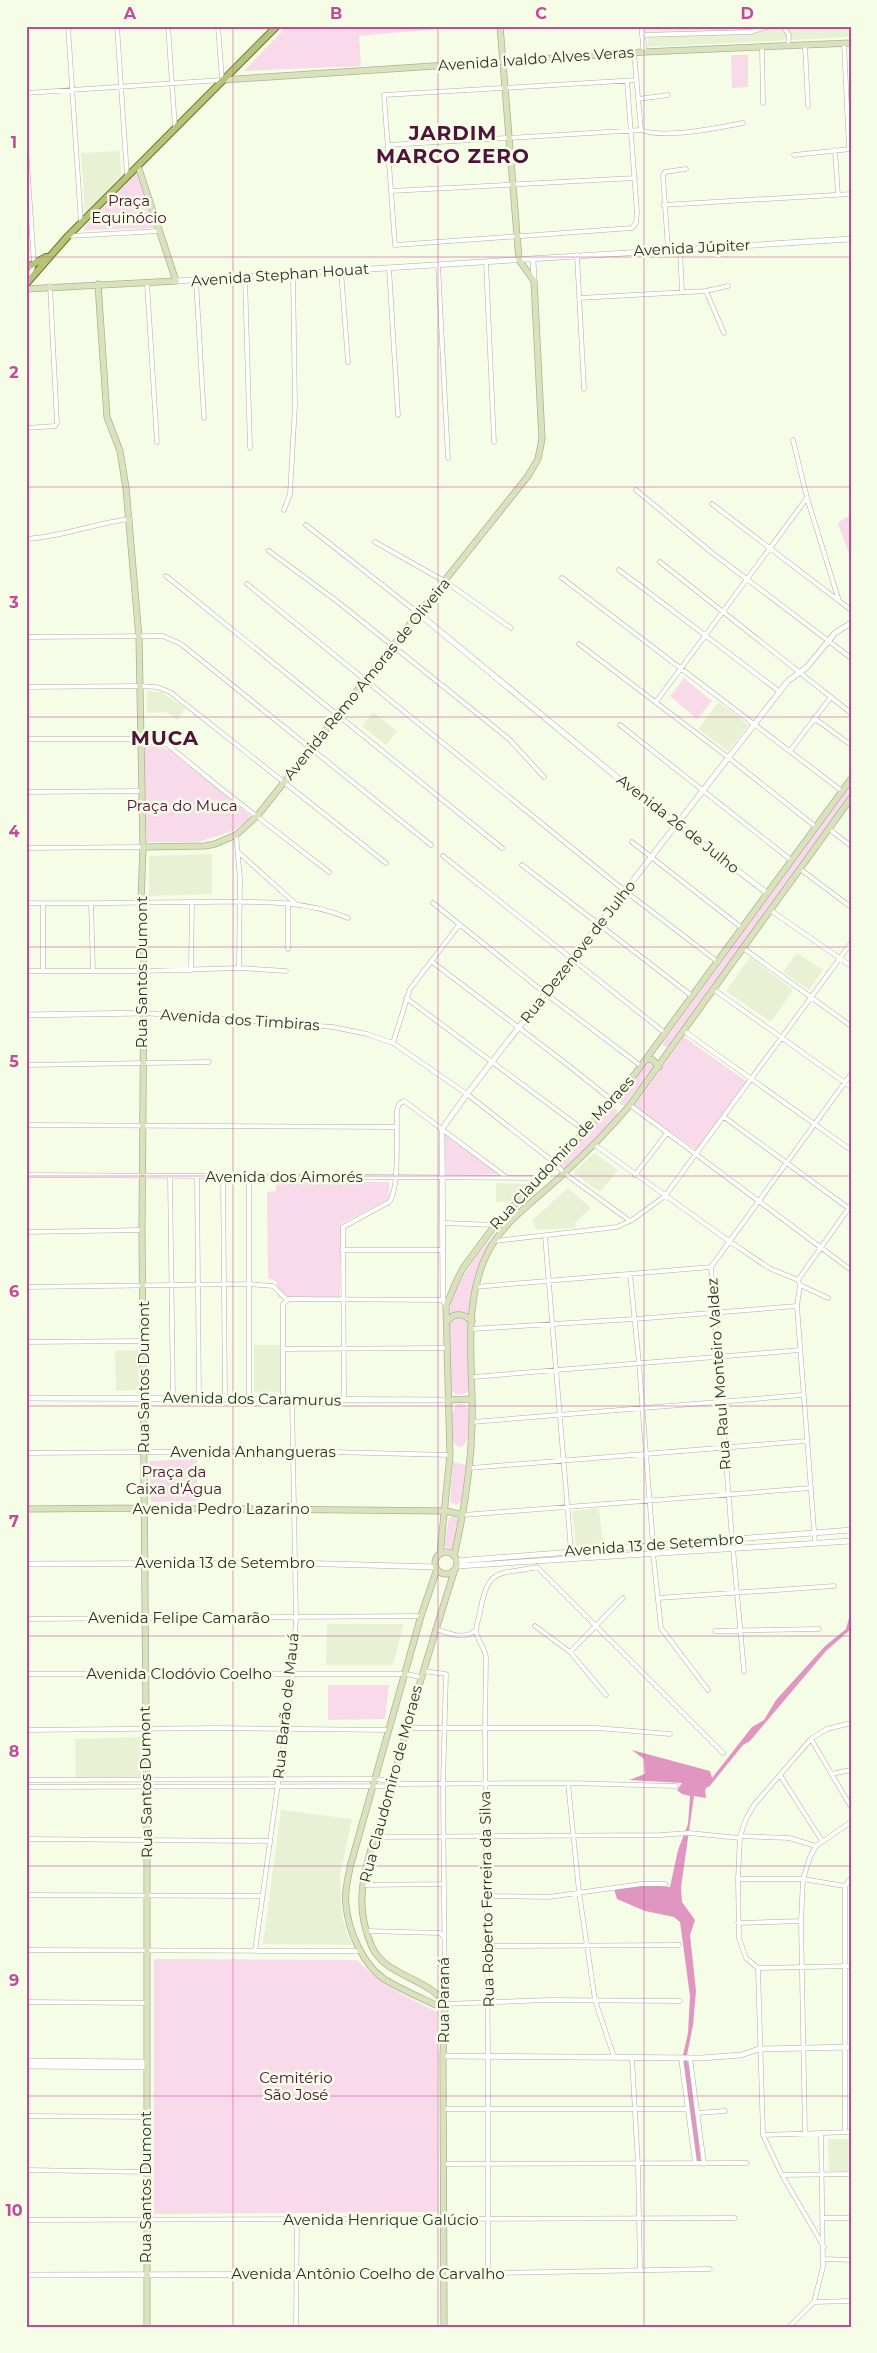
<svg xmlns="http://www.w3.org/2000/svg" width="877" height="2353" font-family="Montserrat,sans-serif">
<style>
.built{fill:#e9f1d4}
.green{fill:#f9daeb}
.water{fill:#e096c0}
.lines{fill:none;stroke-linecap:round;stroke-linejoin:round}
.minor-casing{stroke:#abb19d;stroke-width:5}
.tertiary-casing{stroke:#abb19d;stroke-width:6}
.secondary-casing{stroke:#abb19d;stroke-width:7}
.primary-casing{stroke:#672;stroke-width:8}
.minor{stroke:#fff;stroke-width:4}
.tertiary{stroke:#fff;stroke-width:5}
.secondary{stroke:#dae2bc;stroke-width:5.5}
.primary{stroke:#b6c479;stroke-width:6}
.grid{fill:none;stroke:#c54998;stroke-width:1;stroke-opacity:0.55}
.labels{text-anchor:middle;stroke-width:5;stroke-linejoin:round;paint-order:stroke}
.street-label{font-size:15px;fill:#2d3028;stroke:#f6fde7}
.park-label{font-size:15px;fill:#4e0e39;stroke:#f6fde7}
.district-label{font-size:20px;font-weight:bold;letter-spacing:1px;fill:#50143b;stroke:#f6fde7}
.neatline{fill:none;stroke:#c54998;stroke-width:2}
.grid-label{font-size:16px;text-anchor:middle;font-weight:bold;fill:#c54998}
</style>
<rect width="100%" height="100%" fill="#f6fde7"/>
<!-- built -->
<path class="built" d="M647,26H851V37L648,47Z
M120,151L121,175L85,214L81,153Z
M147,691L161,692L185,708L177,720L167,712L147,713Z
M719,702L748,725L728,751L698,729Z
M373,712L397,731L386,745L362,726Z
M212,854V894L149,896V856Z
M797,953L823,970L809,990L783,972Z
M750,957L793,990L771,1022L726,991Z
M594,1153L618,1170L600,1192L573,1173Z
M496,1183L528,1184L511,1201L496,1202Z
M568,1188L591,1208L575,1223L576,1228L537,1230L532,1220Z
M254,1345H280L281,1392H254Z
M138,1350L139,1390L116,1391L115,1351Z
M599,1508L603,1544L576,1547L572,1511Z
M327,1624H404L393,1665H326Z
M140,1737L141,1777L76,1778L75,1739Z
M281,1810L352,1819L340,1876L342,1918L352,1945L263,1944Z
M828,2139H851V2171H829Z"/>
<!-- green -->
<path class="green" d="M287,26H471L359,36L361,66L244,71Z
M731,55H748V87L732,88Z
M135,174L139,175L155,228L85,230L84,227Z
M851,515V559L838,524L840,521Z
M684,678L712,701L697,719L670,696Z
M143,741L169,750L252,817L233,831L198,842H147Z
M851,784V794L668,1047L664,1046L662,1044Z
M684,1037L746,1081L696,1150L634,1106Z
M648,1062L654,1066L625,1105H621L619,1102Z
M613,1108L617,1110L618,1115L587,1149L563,1170L558,1165L608,1111Z
M444,1132L498,1174L446,1176Z
M276,1182H389L390,1198L341,1224L340,1297L339,1299L278,1298L276,1281L268,1278L267,1192L276,1191Z
M492,1237C475,1275 467,1299 469,1341C470,1355 477,1383 466,1393L457,1395L451,1389C450,1364 446,1338 449,1314C453,1286 474,1258 492,1237Z
M459,1404C463,1404 467,1405 469,1410C471,1418 470,1449 459,1447C449,1446 447,1408 459,1404Z
M197,1459V1501L151,1502L149,1461Z
M453,1462L467,1465L461,1502L456,1505L450,1502Z
M454,1516L458,1519L453,1549L444,1547L449,1518Z
M328,1685H389L385,1719L328,1720Z
M154,1959L357,1960C384,1988 404,1995 437,2012L438,2212L154,2214Z"/>
<!-- water -->
<path class="water" d="M851,1611V1629L826,1651L750,1741L743,1745L709,1787H707L705,1790L706,1798L694,1796L681,1887L682,1902L695,1920L690,1935L696,1991L693,2025L687,2055H683L688,2033L690,1996L680,1922L674,1917L645,1911L617,1899L614,1889L649,1885L670,1887L678,1850L688,1824L690,1796L682,1794L677,1790L682,1783L629,1780L645,1774L644,1759L632,1750L710,1771L712,1778L752,1727L764,1720L776,1700L825,1646L846,1629Z
M683,2060H687L689,2066L701,2161H697Z"/>
<g class="lines">
<defs>
<path id="minor" d="M68,26L81,223
M117,26L127,176
M168,26L175,128
M783,26L789,35L788,46
M642,35L750,32L770,26
M844,43L849,149
M805,45L808,106
M762,47L763,103
M634,53L641,130
M627,81L637,212L636,223L632,228L395,245L384,95L637,80
M26,93L222,80L218,26
M638,99L668,95
M388,145L641,130C663,139 718,128 743,123
M26,147L34,264L29,278
M835,150L838,195
M794,155L851,149
M391,191L635,178
M663,205L851,194
M70,236L160,231
M680,249L682,292
M668,250L663,175L665,172L686,169
M577,255L584,389
M486,262L494,442
M438,265L448,458
M389,268L398,415
M341,271L348,362
M245,277L250,448
M196,280L204,418
M147,283L157,442
M50,286L57,423
M706,291L724,333
M579,298L706,291L728,286
M26,428L55,426
M793,440L807,498L839,601
M636,490L711,552L851,658
M712,504L851,610
M284,510L290,494L295,405L293,274
M306,525L418,613
M26,539C62,537 95,523 130,519
M375,542L446,582L511,628
M269,551L338,602L509,739L544,777
M660,562L851,713
M619,570L780,692
M166,576L502,848
M562,578L842,791
M247,584L625,891L718,962
M26,637L163,636L181,644L431,845
M579,644L729,758L816,827
M26,687L139,686L157,687L170,692L386,863
M656,702L807,498
M814,718L851,745
M620,725L791,860
M26,739H140L153,740L169,746L224,791L329,872
M790,751L831,697
M26,792L141,791
M829,829L851,846
M236,835L240,879L239,968
M632,842L742,928
M26,848L143,847
M238,852L296,904
M443,856L665,1033
M522,865L692,996
M800,869L851,907
M26,903C83,904 141,902 198,902C249,902 300,898 348,918
M91,903L93,971
M288,903V949
M433,903L546,994L641,1066
M43,904V971
M770,910L851,966
M743,948L851,1026
M431,961L564,1062L613,1101
M191,970L192,902
M26,971H144L239,968L286,971
M713,989L851,1087
M406,998L585,1131
M143,1013L333,1027L367,1034L393,1043L467,1094L555,1163L564,1173L630,1221
M684,1031L851,1150
M393,1043L410,989L459,925
M26,1065L209,1062
M630,1105L851,1270
M724,1117L851,1210
M26,1125L396,1127
M595,1145L729,1241L769,1268L798,1280
M26,1175L541,1178
M635,1175L667,1133
M170,1176L173,1398
M197,1177L199,1399
M223,1177L225,1399
M249,1177V1399
M443,1223L495,1225
M26,1232L142,1230
M545,1236L571,1551
M495,1241L617,1227L632,1220L665,1196L851,943
M342,1250H443
M630,1274L639,1363L653,1545
M800,1285L828,1298
M26,1287L249,1284L273,1286L287,1300
M475,1287L711,1267
M471,1329L635,1319L797,1306
M26,1342L143,1341
M283,1349L446,1348
M473,1377L800,1350
M283,1399V1304L289,1299L443,1300
M344,1400L343,1227L389,1202C400,1191 396,1128 397,1110L399,1104L404,1101L411,1106L506,1177
M472,1422L803,1395
M26,1453L292,1451L450,1455
M470,1468L806,1441
M463,1515L811,1488
M732,1539L711,1267L851,1074
M815,1543L797,1306L800,1285L798,1280L851,1205
M733,1549L744,1671
M653,1553L661,1628L708,1690
M537,1567L723,1753
M658,1598L834,1586
M26,1619L421,1616
M535,1626L570,1652L606,1695
M436,1629C449,1633 464,1641 476,1630
M715,1631L819,1629
M570,1652L623,1598
M423,1671L446,1674L443,1785L445,2004L549,2000L680,2001
M26,1674H406L421,1677
M408,1728H597L670,1734
M26,1730L217,1728L389,1730
M811,1739L851,1807
M831,1774L851,1770
M780,1775L822,1841
M26,1780L375,1779L392,1781L401,1784
M568,1783L579,1892L595,2000L614,2057
M26,1787L391,1786L401,1784L568,1783L676,1786
M740,1836L789,1838L816,1846
M376,1837L661,1835L689,1833L740,1838
M26,1839L270,1841
M738,1879H803L845,1886
M363,1885L444,1884
M26,1895L262,1896
M487,1896L549,1897L641,1884H666
M738,1923L801,1921
M366,1931L440,1933L443,1936
M487,1946L679,1945
M26,1950L361,1951
M255,1951L293,1674L296,1618L292,1399
M758,1968L746,1958L739,1938L738,1879L740,1836L746,1819L754,1805L811,1739L827,1729L851,1723
M758,1968L763,2135L782,2175L824,2247
M758,1968L851,1966
M26,2002L147,2003
M632,2058L638,2165L640,2270
M681,2058L695,2163
M690,2058L704,2164
M444,2109H688
M697,2113L725,2111
M26,2116L146,2117
M845,2132V1886L851,1878
M805,2133L801,1921L803,1879L810,1857L816,1846L851,1822
M763,2135L851,2132
M444,2164L747,2163
M26,2170L147,2172
M782,2175L851,2174
M822,2218H851
M26,2220L735,2218
M824,2259L851,2260
M488,2273V2055L485,1728L486,1658C486,1649 476,1639 476,1630C477,1622 480,1614 481,1607C489,1565 503,1575 537,1567
M444,2274L710,2269
M814,2302L851,2301
M296,2327L297,2220
M789,2327L814,2302L823,2267L821,2133"/>
<path id="tertiary" d="M642,26L644,52
M533,259L534,281
M176,281L851,239
M418,613L635,792L767,893
M26,1015L143,1013
M446,1306L443,1300L442,1129L467,1094L788,681L807,667L835,633L851,623
M26,1398L447,1400
M456,1561L851,1530
M26,1564L295,1563L435,1567
M457,1566L851,1541
M443,2056L701,2058L741,2055L759,2049L851,2047
M26,2061L146,2062
M26,2066L146,2067
M26,2275L444,2274"/>
<path id="secondary" d="M222,80L644,52L851,43
M98,284L107,417L120,451L126,488L139,637L143,847L141,901L144,971L142,1230L147,1838V2327
M26,289L176,281L138,166
M143,847L205,846L215,844L236,835L258,815L528,476L538,459L542,439L534,281L519,260L500,26
M647,1059L653,1060L659,1067
M447,1322C453,1312 463,1313 472,1321
M447,1400L472,1399
M26,1509L144,1508L446,1511L463,1515
M435 1563a11 11 0 1 1 22 0a11 11 0 1 1-22 0Z
M440,1554L450,1455L446,1306L456,1282L463,1268L495,1225L585,1131L635,1074L851,779
M454,1556C464,1512 471,1470 472,1425C474,1368 461,1305 488,1252C503,1222 534,1201 559,1178C584,1155 608,1131 630,1105L851,798
M437,1569L421,1616L350,1867C348,1880 344,1892 346,1905C348,1930 363,1965 384,1979C400,1989 419,1997 436,2005L445,2004
M445,2004C428,1977 386,1977 372,1947C365,1931 361,1914 362,1896C363,1863 382,1820 391,1787C410,1714 432,1641 455,1569
M444,2327L443,2056L445,2004"/>
<path id="primary" d="M26,268L46,257
M26,284L68,236L277,26"/>
</defs>
<!-- minor casing -->
<use href="#minor" class="minor-casing"/>
<!-- tertiary casing -->
<use href="#tertiary" class="tertiary-casing"/>
<!-- secondary casing -->
<use href="#secondary" class="secondary-casing"/>
<!-- primary casing -->
<use href="#primary" class="primary-casing"/>
<!-- minor -->
<use href="#minor" class="minor"/>
<!-- tertiary -->
<use href="#tertiary" class="tertiary"/>
<!-- secondary -->
<use href="#secondary" class="secondary"/>
<!-- primary -->
<use href="#primary" class="primary"/>
</g>
<!-- grid -->
<path class="grid" d="M233,26V2327M438,26V2327M644,26V2327M26,257H851M26,487H851M26,717H851M26,947H851M26,1176H851M26,1406H851M26,1636H851M26,1866H851M26,2096H851"/>
<g class="labels">
<!-- street labels -->
<g class="street-label">
<text transform="translate(536 59) rotate(-4)" y="5">Avenida Ivaldo Alves Veras</text>
<text transform="translate(692 248) rotate(-3)" y="5">Avenida Júpiter</text>
<text transform="translate(280 275) rotate(-4)" y="5">Avenida Stephan Houat</text>
<text transform="translate(367 679) rotate(-51)" y="5">Avenida Remo Amoras de Oliveira</text>
<text transform="translate(678 824) rotate(38)" y="5">Avenida 26 de Julho</text>
<text transform="translate(578 952) rotate(-52)" y="5">Rua Dezenove de Julho</text>
<text transform="translate(142 972) rotate(-90)" y="5">Rua Santos Dumont</text>
<text transform="translate(240 1020) rotate(4)" y="5">Avenida dos Timbiras</text>
<text transform="translate(562 1153) rotate(-47)" y="5">Rua Claudomiro de Moraes</text>
<text x="284" y="1182">Avenida dos Aimorés</text>
<text transform="translate(719 1374) rotate(-94)" y="5">Rua Raul Monteiro Valdez</text>
<text transform="translate(144 1377) rotate(-90)" y="5">Rua Santos Dumont</text>
<text transform="translate(252 1399) rotate(1)" y="5">Avenida dos Caramurus</text>
<text x="253" y="1457">Avenida Anhangueras</text>
<text x="221" y="1514">Avenida Pedro Lazarino</text>
<text transform="translate(654 1545) rotate(-4)" y="5">Avenida 13 de Setembro</text>
<text x="225" y="1568">Avenida 13 de Setembro</text>
<text x="179" y="1623">Avenida Felipe Camarão</text>
<text x="179" y="1679">Avenida Clodóvio Coelho</text>
<text transform="translate(286 1706) rotate(-84)" y="5">Rua Barão de Mauá</text>
<text transform="translate(146 1782) rotate(-91)" y="5">Rua Santos Dumont</text>
<text transform="translate(391 1784) rotate(-75)" y="5">Rua Claudomiro de Moraes</text>
<text transform="translate(487 1899) rotate(-91)" y="5">Rua Roberto Ferreira da Silva</text>
<text transform="translate(444 2000) rotate(-90)" y="5">Rua Paraná</text>
<text transform="translate(146 2187) rotate(-90)" y="5">Rua Santos Dumont</text>
<text x="381" y="2225">Avenida Henrique Galúcio</text>
<text x="368" y="2279">Avenida Antônio Coelho de Carvalho</text>
</g>
<!-- park labels -->
<g class="park-label">
<text x="129" y="206">Praça<tspan x="129" dy="17">Equinócio</tspan></text>
<text x="182" y="811">Praça do Muca</text>
<text x="174" y="1477">Praça da<tspan x="174" dy="17">Caixa d'Água</tspan></text>
<text x="296" y="2083">Cemitério<tspan x="296" dy="17">São José</tspan></text>
</g>
<!-- district labels -->
<g class="district-label">
<text x="453" y="140">JARDIM<tspan x="453" dy="23">MARCO ZERO</tspan></text>
<text x="165" y="745">MUCA</text>
</g>
</g>
<!-- border -->
<rect width="877" height="2353" fill="none" stroke="#f6fde7" stroke-width="55"/>
<rect x="28" y="28" width="822" height="2298" class="neatline"/>
<g class="grid-label">
<text x="130" y="19">A</text>
<text x="336" y="19">B</text>
<text x="541" y="19">C</text>
<text x="747" y="19">D</text>
<text x="14" y="148">1</text>
<text x="14" y="378">2</text>
<text x="14" y="608">3</text>
<text x="14" y="837">4</text>
<text x="14" y="1067">5</text>
<text x="14" y="1297">6</text>
<text x="14" y="1527">7</text>
<text x="14" y="1757">8</text>
<text x="14" y="1986">9</text>
<text x="14" y="2216">10</text>
</g>
</svg>
